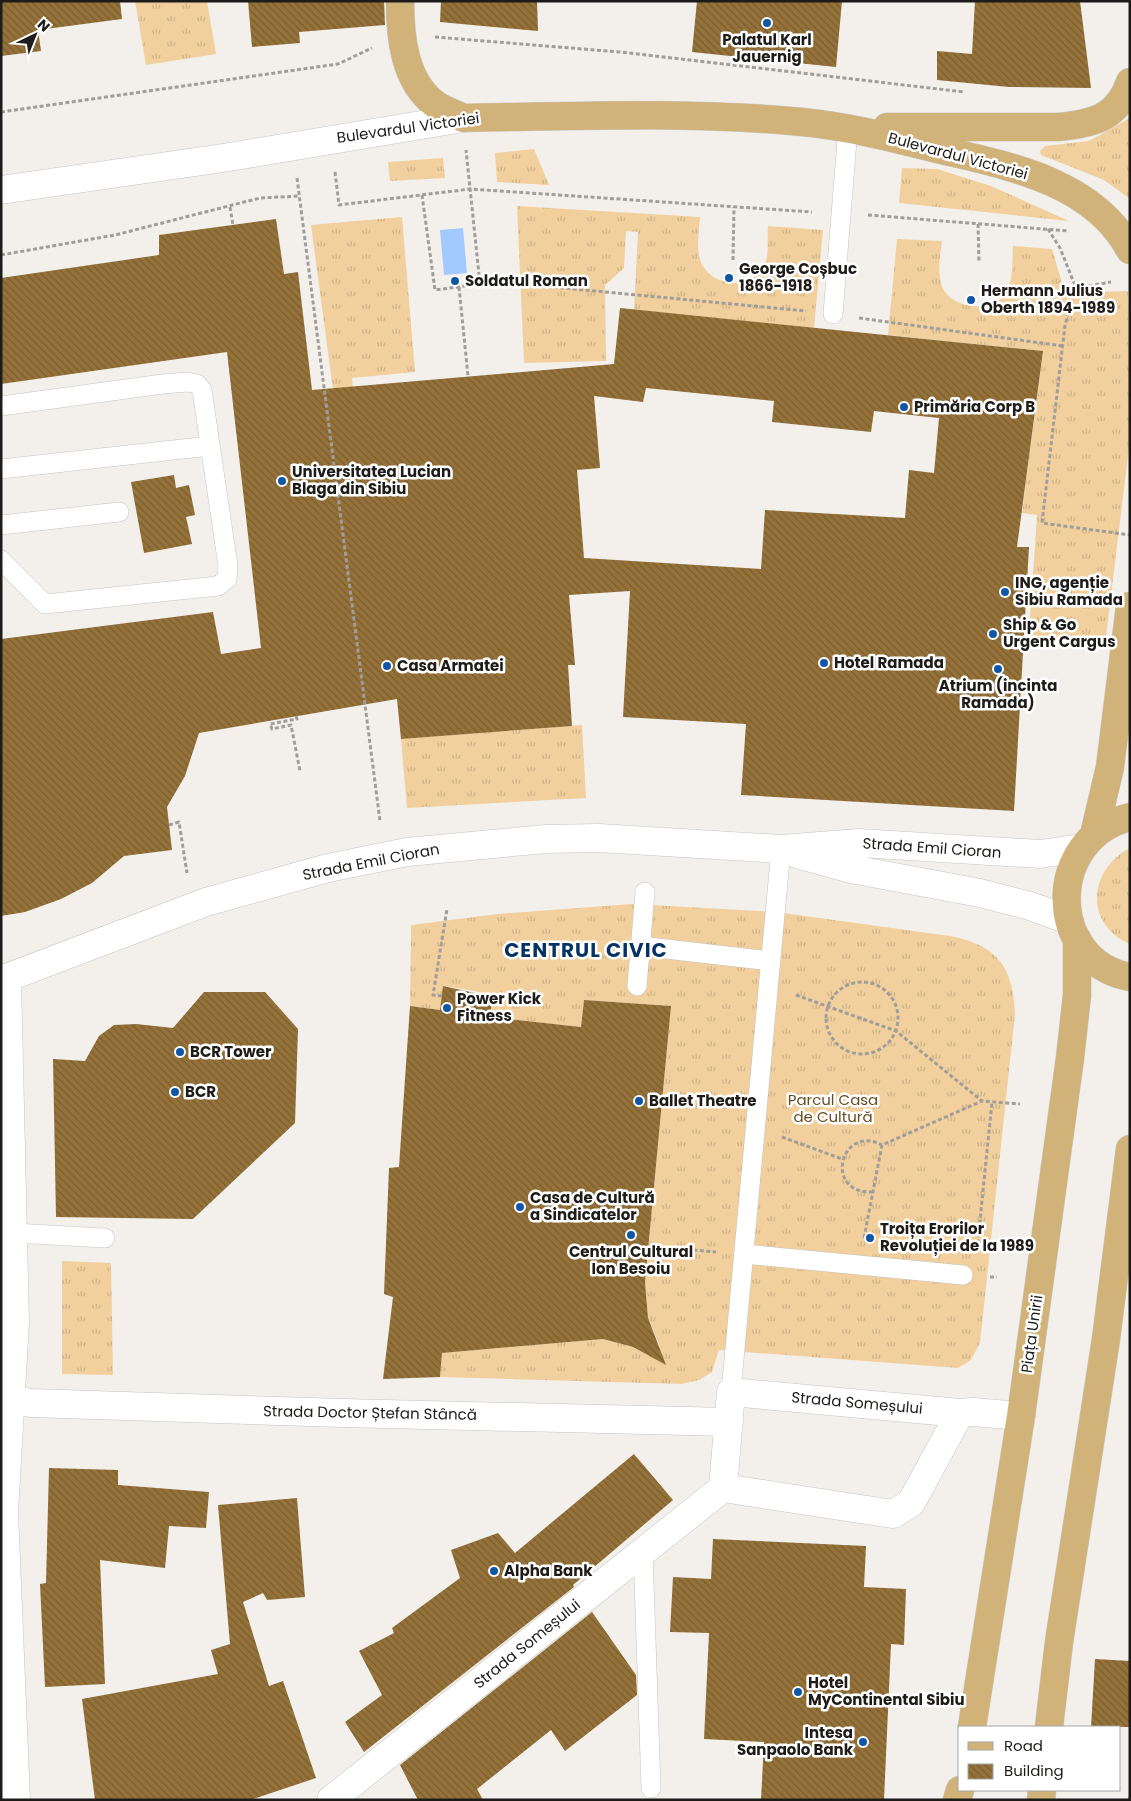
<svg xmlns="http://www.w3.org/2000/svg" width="1131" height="1801" font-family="Poppins,sans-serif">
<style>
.grass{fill:url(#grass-tufts)}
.water{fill:#a2caff}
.building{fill:url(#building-back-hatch);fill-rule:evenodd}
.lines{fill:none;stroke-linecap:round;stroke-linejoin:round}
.lane-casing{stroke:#c6c4c0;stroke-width:20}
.street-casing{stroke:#c6c4c0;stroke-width:29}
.secondary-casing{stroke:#c6c4c0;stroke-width:29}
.primary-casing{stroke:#cdcdcd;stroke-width:29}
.path{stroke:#a09e9b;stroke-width:3;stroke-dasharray:4 2.5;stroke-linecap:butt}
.lane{stroke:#fff;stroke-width:19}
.street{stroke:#fff;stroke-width:28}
.secondary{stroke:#fff;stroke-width:28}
.primary{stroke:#d1b379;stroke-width:28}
.poi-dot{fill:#0f56a5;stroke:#fff;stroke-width:2}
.labels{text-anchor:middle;stroke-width:5;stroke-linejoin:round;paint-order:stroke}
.poi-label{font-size:15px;font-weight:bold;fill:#1d1c1a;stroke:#fff;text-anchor:start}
.street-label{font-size:15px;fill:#1d1c1a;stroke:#fff}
.park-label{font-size:15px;fill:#664c20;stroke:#fff}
.district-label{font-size:20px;font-weight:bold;letter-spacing:1px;fill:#063264;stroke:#fff}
</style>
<defs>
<pattern id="grass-tufts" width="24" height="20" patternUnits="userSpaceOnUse" patternTransform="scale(1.25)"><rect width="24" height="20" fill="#f1d09d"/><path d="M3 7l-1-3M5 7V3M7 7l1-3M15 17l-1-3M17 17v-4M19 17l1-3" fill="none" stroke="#ceb287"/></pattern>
<pattern id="building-back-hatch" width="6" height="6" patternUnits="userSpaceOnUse" patternTransform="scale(1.25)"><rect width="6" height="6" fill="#957239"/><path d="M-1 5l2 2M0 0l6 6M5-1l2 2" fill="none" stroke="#795d2f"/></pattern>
</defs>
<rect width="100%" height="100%" fill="#f3f0ec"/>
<!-- grass -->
<path class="grass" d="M135,1H207L216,54L146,65Z
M1130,118V199L1104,180L1041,155L1040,151L1045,146L1089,141Z
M534,149L549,185L497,182L495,153Z
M443,158L445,178L390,181L388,162Z
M902,168L937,169L991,186L1069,221L899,203Z
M517,206L700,217C699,229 697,245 699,256C706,288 755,294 766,261C769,251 767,236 768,226L823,230L814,328L634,310L638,232L626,231L624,268L605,285L606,361L524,363Z
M402,217L415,372L352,378L374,605L362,607L311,225Z
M897,239L942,241C940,256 937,271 942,286C950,308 986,312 1002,298C1014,286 1012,261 1013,246L1052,249L1065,293L1128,291L1130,440L1105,644L1029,635L1037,515L1022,513L1043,351L888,335Z
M582,725L586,798L407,808L401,739Z
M1130,848V944C1083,924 1089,869 1130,848Z
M632,904L776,912L950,936C997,945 1013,966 1015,1014L980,1343L971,1360L958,1368L719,1350L712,1372L699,1380L681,1384L440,1377L442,1353L603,1339L633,1347L649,1356L660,1347L648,1318L645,1282L671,1006L584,1000L581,1027L491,1017V1002L484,995L475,991L444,986L440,1010L410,1006L411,925L498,914Z
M62,1261L111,1263L113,1375L62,1374Z"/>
<!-- water -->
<path class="water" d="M463,228L467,273L444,275L440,230Z"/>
<!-- building -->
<path class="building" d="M1,1H120L122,19L38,30L41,51L1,56Z
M248,1H384L385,25L299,32L300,43L252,47Z
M441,1H537L538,31L440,22Z
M697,1H842L836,67L692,52Z
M975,1H1080L1091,88L1009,87L937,80V51L972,54Z
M276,219L284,274L298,272L312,390L614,364L620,308L1043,351L1017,547H1029L1014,811L741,795L746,724L623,717L630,591L569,595L575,665H568L572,726L401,739L397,699L199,733L185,776L167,807L172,850L124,856L92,883L61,899L25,912L1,916V639L213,612L221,654L261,648L227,352L1,384V278L159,255V235ZM646,388L774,401L772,422L871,432L874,411L939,418L934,473L909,470L905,518L765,510L761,569L584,558L577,470L600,468L594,396L643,402Z
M174,475L176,488L189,485L195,515L186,517L192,544L144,553L131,482Z
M443,986L484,995L491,1002V1017L581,1027L584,1000L671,1006L645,1282L648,1318L666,1365L633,1347L603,1339L442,1353L440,1377L383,1379L393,1297L384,1294L389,1168L399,1167L410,1006L440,1010Z
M204,992H265L298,1029L295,1123L193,1219L56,1217L53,1059L85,1061L99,1036L114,1025L136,1024L173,1028Z
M634,1454L673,1500L573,1585L574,1587L364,1752L345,1722L382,1695L359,1651L394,1633L392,1628L460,1578L451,1550L498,1533L515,1553Z
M49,1468L118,1470V1485L209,1492L206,1528L169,1526L165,1568L100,1560L105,1684L45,1687L40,1584L46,1583Z
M297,1498L305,1597L267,1600L263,1593L243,1602L269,1686L283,1681L316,1778L250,1800H95L82,1699L218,1674L211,1650L230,1644L218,1505Z
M713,1539L866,1546L864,1587L906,1589L904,1645L891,1644L884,1800H761L764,1742L704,1739L709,1633L670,1632L673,1577L711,1579Z
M592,1612L636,1675L637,1695L565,1751L551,1730L477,1789L483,1800H418L400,1765Z
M1095,1659L1130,1661V1727H1091Z"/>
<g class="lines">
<defs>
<path id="lane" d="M833,314L848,128
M1,406L163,384L188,382L197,384L202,390L228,566L227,579L218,586L45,604L1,560
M1,469L210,446
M1,525L119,512
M640,946L771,961
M637,986L645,892
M13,1233L105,1238
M744,1254L963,1275
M731,1392L781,849
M643,1551L651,1788"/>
<path id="street" d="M7,978L15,1323L4,1512L16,1800
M10,1399L31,1403L343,1413L729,1422
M723,1488L893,1514L911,1503L960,1413
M331,1800L723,1488L731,1392L960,1413L973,1412L1021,1416"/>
<path id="secondary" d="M1,190L223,158L463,118
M797,854L851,869L980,893L1030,906L1069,920
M1,980L206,902L328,868L407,852L546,839L599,838L781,849L859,843L1040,854L1082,848"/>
<path id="primary" d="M400,1C400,36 404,81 435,104C443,110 454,113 463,118C576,116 690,111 802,122C854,127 904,141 954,153C1019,168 1096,186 1130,250
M887,127H1058C1092,124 1118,118 1130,82
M1130,817C1046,837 1045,961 1130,977
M1094,835L1110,767L1130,606
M972,1727L1021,1416L1070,1058L1077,995V939
M1049,1727L1059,1642L1106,1339L1130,1149
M957,1800L960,1790
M1041,1800L1042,1790"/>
</defs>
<!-- lane casing -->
<use href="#lane" class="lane-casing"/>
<!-- street casing -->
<use href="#street" class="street-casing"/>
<!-- secondary casing -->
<use href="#secondary" class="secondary-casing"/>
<!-- primary casing -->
<use href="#primary" class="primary-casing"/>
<!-- path -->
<path class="path" d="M435,37L620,52L964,92
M1,112L338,64L372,48
M335,172L339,205L470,189L812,212
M297,178L380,821
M422,195L435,290L480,284L466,150
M230,207L233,225
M868,215L1069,231
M978,224L979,262
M1048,229L1060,248L1076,288L1065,325L1042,523L1130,535
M1,255L115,235L260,198L300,196
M733,260L734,207
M521,284L806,311
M459,287L468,376
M1076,288L1111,282
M859,318L1063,346
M296,716L297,719L270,724L272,729L291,725L300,771
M169,825L179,822L187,873
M826 1018a36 36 0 1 1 72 0a36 36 0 1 1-72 0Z
M796,995L896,1031L982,1101L1020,1104
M442,996L433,995L447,909
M782,1137L842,1159
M873,1192C822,1194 841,1123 882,1145
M864,1238L882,1145L982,1101
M648,1246L716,1252
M977,1250L992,1102
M990,1277H997
M1130,1800V1796"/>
<!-- lane -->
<use href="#lane" class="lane"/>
<!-- street -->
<use href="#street" class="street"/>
<!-- secondary -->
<use href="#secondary" class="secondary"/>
<!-- primary -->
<use href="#primary" class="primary"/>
</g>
<!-- markers -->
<g class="poi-dot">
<circle cx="767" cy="23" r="5"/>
<circle cx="729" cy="278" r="5"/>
<circle cx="455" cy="281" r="5"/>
<circle cx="971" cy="300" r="5"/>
<circle cx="904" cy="407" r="5"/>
<circle cx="282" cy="481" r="5"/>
<circle cx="1005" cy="592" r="5"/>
<circle cx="993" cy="634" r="5"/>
<circle cx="824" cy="663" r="5"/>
<circle cx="387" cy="666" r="5"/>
<circle cx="998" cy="669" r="5"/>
<circle cx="447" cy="1008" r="5"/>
<circle cx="180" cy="1052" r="5"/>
<circle cx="175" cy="1092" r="5"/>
<circle cx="639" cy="1101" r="5"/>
<circle cx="520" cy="1207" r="5"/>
<circle cx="631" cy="1235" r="5"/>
<circle cx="870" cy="1238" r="5"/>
<circle cx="494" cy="1571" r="5"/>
<circle cx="798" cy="1692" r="5"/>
<circle cx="863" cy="1742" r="5"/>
</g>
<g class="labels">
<!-- poi labels -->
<g class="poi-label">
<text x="767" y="45" text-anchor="middle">Palatul Karl<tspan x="767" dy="17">Jauernig</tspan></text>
<text x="739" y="274">George Coșbuc<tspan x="739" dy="17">1866-1918</tspan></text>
<text x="465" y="286">Soldatul Roman</text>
<text x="981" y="296">Hermann Julius<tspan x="981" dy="17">Oberth 1894-1989</tspan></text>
<text x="914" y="412">Primăria Corp B</text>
<text x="292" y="477">Universitatea Lucian<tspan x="292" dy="17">Blaga din Sibiu</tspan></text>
<text x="1015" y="588">ING, agenție<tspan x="1015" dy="17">Sibiu Ramada</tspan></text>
<text x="1003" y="630">Ship &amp; Go<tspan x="1003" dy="17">Urgent Cargus</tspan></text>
<text x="834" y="668">Hotel Ramada</text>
<text x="397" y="671">Casa Armatei</text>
<text x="998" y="691" text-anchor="middle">Atrium (incinta<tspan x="998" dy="17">Ramada)</tspan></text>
<text x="457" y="1004">Power Kick<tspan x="457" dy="17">Fitness</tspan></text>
<text x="190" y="1057">BCR Tower</text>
<text x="185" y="1097">BCR</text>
<text x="649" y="1106">Ballet Theatre</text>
<text x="530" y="1203">Casa de Cultură<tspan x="530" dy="17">a Sindicatelor</tspan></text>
<text x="880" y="1234">Troița Erorilor<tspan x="880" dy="17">Revoluției de la 1989</tspan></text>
<text x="631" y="1257" text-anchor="middle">Centrul Cultural<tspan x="631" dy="17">Ion Besoiu</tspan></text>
<text x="504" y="1576">Alpha Bank</text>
<text x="808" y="1688">Hotel<tspan x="808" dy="17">MyContinental Sibiu</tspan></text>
<text x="853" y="1738" text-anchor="end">Intesa<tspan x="853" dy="17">Sanpaolo Bank</tspan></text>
</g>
<!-- street labels -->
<g class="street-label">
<text transform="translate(408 128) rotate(-8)" y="5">Bulevardul Victoriei</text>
<text transform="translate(958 156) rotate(15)" y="5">Bulevardul Victoriei</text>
<text transform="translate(932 848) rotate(4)" y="5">Strada Emil Cioran</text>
<text transform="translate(371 862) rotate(-11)" y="5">Strada Emil Cioran</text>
<text transform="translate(1032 1334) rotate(-82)" y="5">Piața Unirii</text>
<text transform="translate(857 1403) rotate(5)" y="5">Strada Someșului</text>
<text transform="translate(370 1413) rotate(1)" y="5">Strada Doctor Ștefan Stâncă</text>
<text transform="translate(527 1644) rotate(-39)" y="5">Strada Someșului</text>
</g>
<!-- park labels -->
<g class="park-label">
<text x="833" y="1105">Parcul Casa<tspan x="833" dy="17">de Cultură</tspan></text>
</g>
<!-- district labels -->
<g class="district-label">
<text x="586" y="957">CENTRUL CIVIC</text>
</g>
</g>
<!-- border -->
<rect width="1131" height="1801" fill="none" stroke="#1d1c1a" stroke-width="5"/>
<!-- legend -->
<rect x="958" y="1726" width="162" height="65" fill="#ffffff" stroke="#a5a4a3"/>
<rect x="968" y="1742" width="25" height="8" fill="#d1b379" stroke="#a5a4a3"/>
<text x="1004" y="1751" font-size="15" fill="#1d1c1a">Road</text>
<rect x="968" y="1764" width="25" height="15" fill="url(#building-back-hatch)" stroke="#a5a4a3"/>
<text x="1004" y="1776" font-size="15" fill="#1d1c1a">Building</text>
<!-- north arrow -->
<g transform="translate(35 35) rotate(43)" stroke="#ffffff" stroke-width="4" paint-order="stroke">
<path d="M0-4L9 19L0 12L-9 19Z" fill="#1d1c1a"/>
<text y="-8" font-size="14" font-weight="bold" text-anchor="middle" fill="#1d1c1a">N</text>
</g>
</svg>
